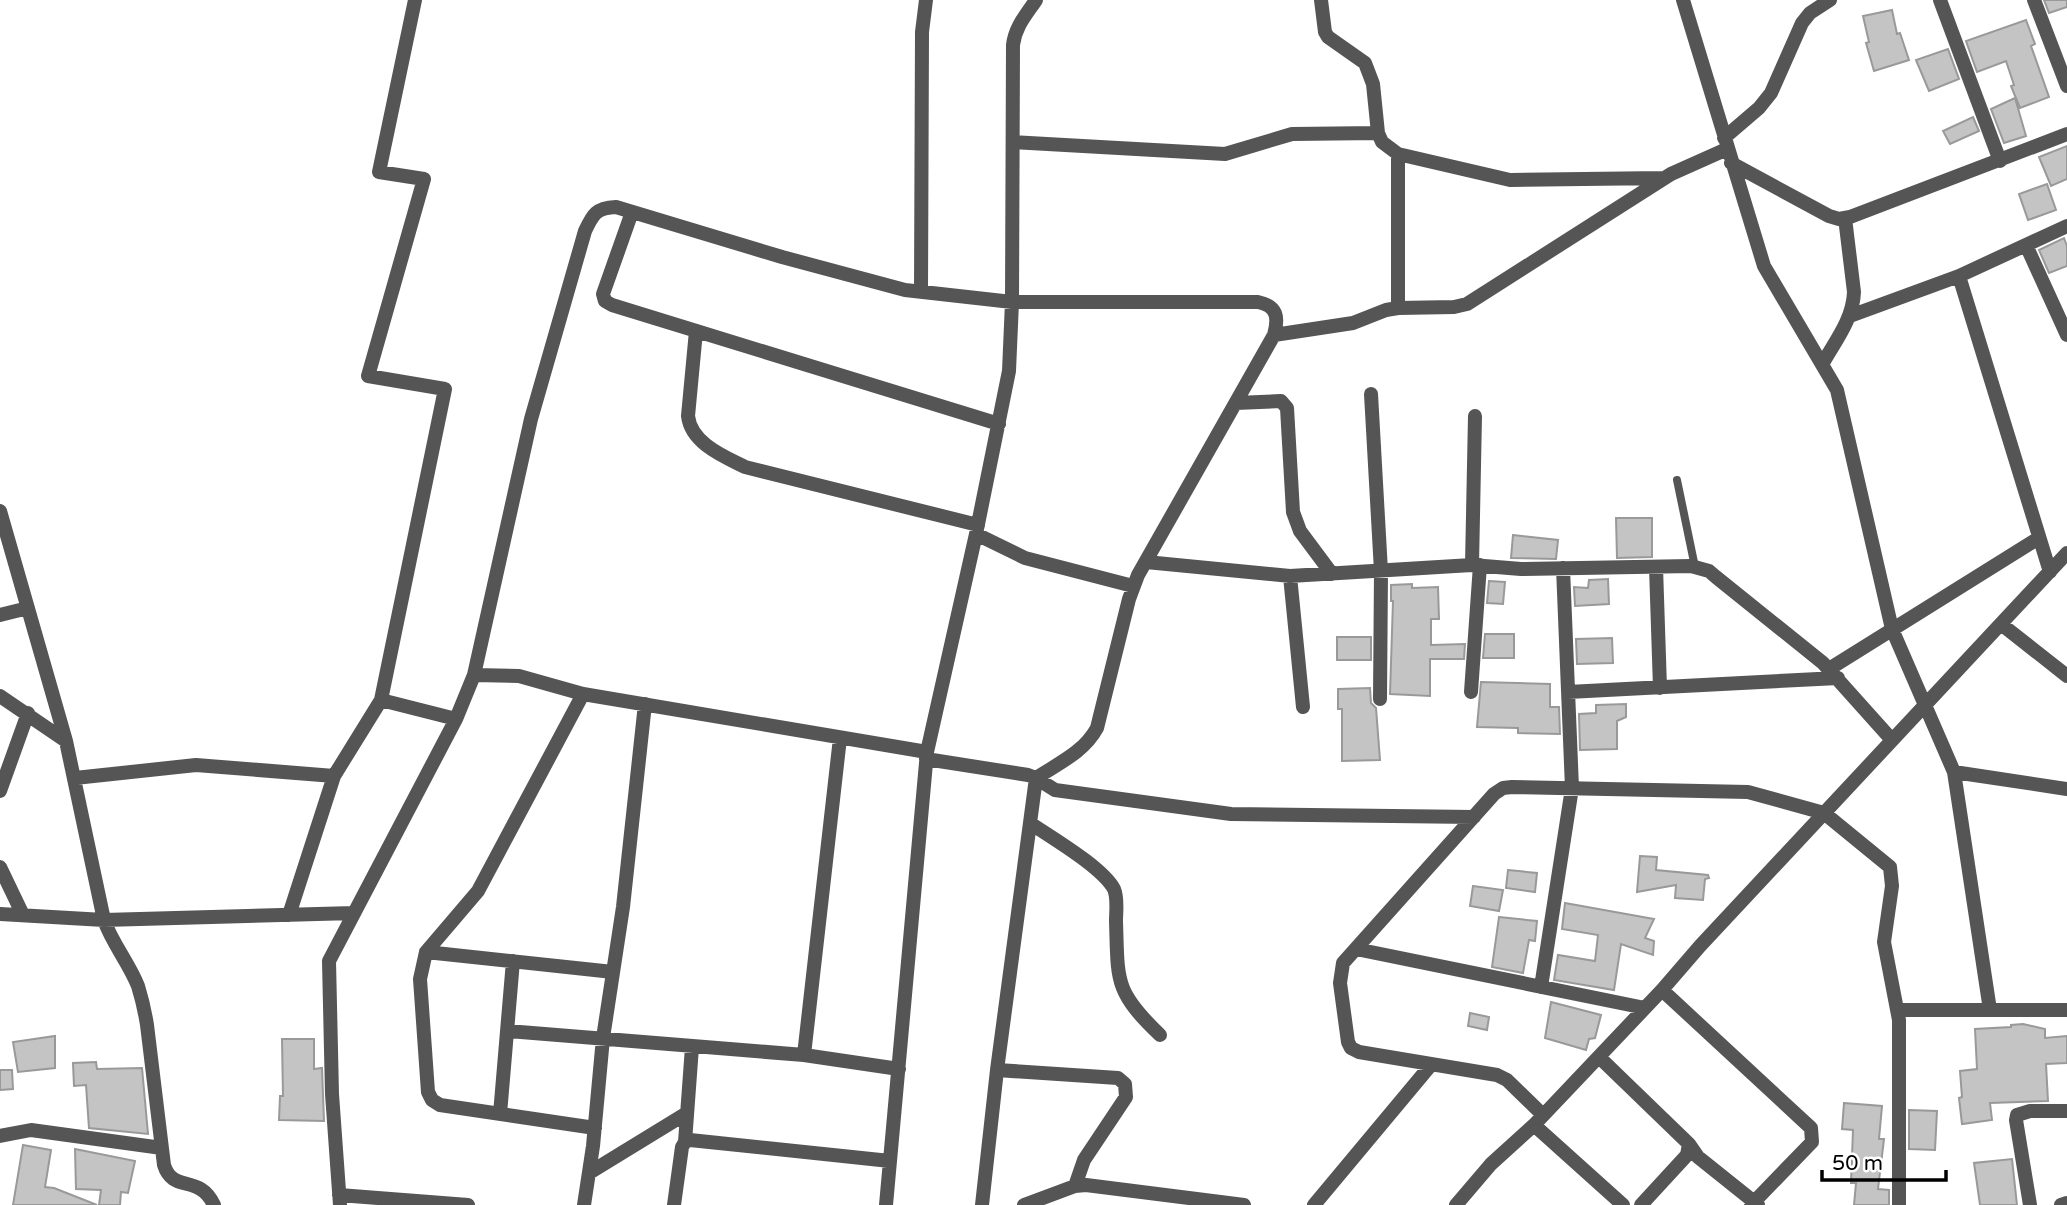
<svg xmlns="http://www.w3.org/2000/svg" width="2067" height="1205" font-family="'Varela Round',sans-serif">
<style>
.building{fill:#c4c4c4;stroke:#999;stroke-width:2}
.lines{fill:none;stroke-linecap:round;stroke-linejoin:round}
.service{stroke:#555;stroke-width:8}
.minor{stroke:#555;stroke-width:14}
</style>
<rect width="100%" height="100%" fill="#fff"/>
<!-- building -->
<path class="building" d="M2044,0H2067V7L2049,13Z
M1892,10L1897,34L1900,33L1909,60L1874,71L1866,43L1869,42L1863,16Z
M2026,20L2035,44L2031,46L2049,97L2020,108L2011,86L2014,85L2006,61L1977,72L1966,41Z
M1948,49L1959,79L1929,91L1916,60Z
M2015,98L2026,136L2004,143L1991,109Z
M1973,117L1979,131L1950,144L1943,131Z
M2067,146V179L2051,186L2039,157Z
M2047,184L2056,210L2028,220L2019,194Z
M2064,238L2067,246V266L2049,273L2039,250Z
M1616,518H1652V557L1617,558Z
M1513,535L1558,540L1556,559L1511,558Z
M1608,579L1609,604L1575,606L1574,587L1588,588L1589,580Z
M1489,581L1505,582L1503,604L1487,603Z
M1412,584V588L1438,587L1439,619H1431V645L1465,644L1464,659H1430V696L1390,694L1393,601H1391V585Z
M1485,634H1514V658H1483Z
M1337,637H1371V660H1337Z
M1612,638L1613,663L1577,664L1576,639Z
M1481,682L1550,684V707H1559L1560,734L1518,733V728L1477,727Z
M1370,688L1371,703L1376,708L1380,760L1342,761V709H1338V689Z
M1626,704V717L1617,721V749L1580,750L1579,714L1596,713V705Z
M1640,856L1657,857L1656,870L1708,875L1709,878L1705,879L1703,900L1675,898L1676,885L1637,892Z
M1508,870L1537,873L1535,892L1506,888Z
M1473,886L1503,890L1499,911L1470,906Z
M1565,903L1654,919L1645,938L1654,941L1653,955L1621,944L1614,990L1554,980L1558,955L1595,961L1598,935L1562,929Z
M1499,917L1537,921L1535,941L1529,940L1523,973L1492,967Z
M1551,1002L1601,1015L1595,1038L1589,1039L1586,1050L1545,1038Z
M1470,1013L1489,1017L1487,1030L1468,1026Z
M2023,1024L2045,1029V1038L2067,1036V1063L2046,1064L2048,1101L1990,1103L1992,1120L1962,1124L1959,1098L1962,1097L1960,1071L1977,1069L1975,1029L2011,1027V1025Z
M55,1036V1068L18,1072L13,1042Z
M282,1039H314V1069L322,1068L324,1121L279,1120L280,1096H283Z
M96,1062L97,1069L142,1068L148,1134L89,1128L86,1085L74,1086L73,1063Z
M0,1070H12L13,1089L0,1090Z
M1844,1103L1882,1106L1879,1139H1884L1878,1189L1889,1190V1205H1854L1856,1183H1851L1853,1130L1842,1129Z
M1909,1110L1937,1111L1935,1150L1909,1149Z
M23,1145L51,1150L45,1187L54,1188L97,1205H13Z
M75,1149L135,1161L128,1193L121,1192L120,1205H99L101,1190L76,1189Z
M2012,1159L2017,1205H1980L1974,1163Z"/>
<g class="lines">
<!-- service -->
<path class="service" d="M1677,480L1695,567"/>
<!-- minor -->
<path class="minor" d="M1321,0L1325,32L1328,37L1365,63L1373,84L1378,133L1382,142L1398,154L1510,180L1663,178
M1683,0L1764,266L1837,390L1892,629L1954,772L1990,1010
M1940,0L2000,161
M2034,0L2067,86
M1724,138L1759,108L1771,93L1802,23L1810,13L1830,0
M1013,142L1225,154L1292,134L1378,133
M1731,163L1829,216L1839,219L1850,217L2067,134
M632,212L603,294L605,301L612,305L999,424
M2026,245L2067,335
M1959,276L2050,572
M921,292L922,32L926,0
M1398,308V154
M1850,316L1959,276L2067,226
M696,331L688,416C691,443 723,456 745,467L978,525
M1274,335L1353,323L1386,310L1398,308L1454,307L1467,304L1671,174L1727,149
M1823,363C1836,340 1853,319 1854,292L1845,218
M1371,394L1381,571L1380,699
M1236,403L1281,401L1287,408L1293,512L1300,531L1332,574
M0,511L66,741L104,920C112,943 129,963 138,986C142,999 145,1012 147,1025L164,1165C173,1194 199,1173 214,1205
M976,534L1025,558L1133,586
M1146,562L1290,576L1472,565L1521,569L1691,566L1709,571L1716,577L1823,663L1892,740
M1472,565L1475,416
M1656,567L1660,688
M1290,576L1303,707
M0,615L28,608
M2001,624L2067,676
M1829,669L2039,538
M474,675L519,676L583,694L927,752
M1471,692L1480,565
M1568,692L1838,678
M583,694L478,891L426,952L420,979L428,1092L432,1100L440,1105L595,1128
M0,696L66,741
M456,719L474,675L531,419L585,231C593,214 596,208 616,207L782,257L905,290L1012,302H1258C1277,306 1279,317 1274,335L1138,575L1129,599L1097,728C1084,752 1059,763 1036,778L997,1070L982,1205
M926,759L1028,775L1036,778L1055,790L1231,814L1474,817
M1954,772L2067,789
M75,778L196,765L334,776
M0,791L28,713
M1030,823C1052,838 1102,867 1114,889C1118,898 1116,911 1116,921C1118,981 1114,991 1160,1035
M0,867L23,915
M0,914L104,920L354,913
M289,915L334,776L381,700
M1356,949L1645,1008
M426,952L613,972
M1541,987L1572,788L1563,568
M1662,990L1811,1128L1812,1142L1751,1205
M1897,1010H2067
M507,1031L804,1055L899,1069
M804,1055L840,738
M1599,1057L1689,1144L1687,1155L1641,1205
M997,1070L1118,1078L1125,1084L1126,1097L1084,1160L1075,1186
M500,1114L513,961
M1543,1115L1507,1080L1497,1075L1359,1052L1351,1048L1348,1042L1340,983L1343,963L1494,794L1503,788L1512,787L1748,792L1824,813L1890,867L1892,886L1884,942L1899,1020V1205
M1534,1125L1623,1205
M0,1136L31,1130L162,1148
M685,1142L692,1047
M1689,1144L1698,1157L1758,1205
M589,1173L687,1113
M339,1195L468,1205
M340,1205L332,1094L329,961L456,719L381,700L445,389L368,376L424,179L379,172L415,0
M584,1205L593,1146L603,1038L623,907L645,704
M674,1205L682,1147L685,1142L690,1140L890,1161
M886,1205L927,752L976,534L1009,371L1012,302L1013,45C1015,27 1026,15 1036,0
M1024,1205L1075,1186L1086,1185L1244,1205
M1314,1205L1430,1066
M1456,1205L1491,1164L1534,1125L1662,990L1700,946L2067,553
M2030,1205L2016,1120L2017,1115L2030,1111H2067
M2061,1205L2067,1203"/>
</g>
<!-- scale -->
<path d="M1822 1170v10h124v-10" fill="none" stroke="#000000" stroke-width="3.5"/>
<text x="1832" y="1170" font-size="21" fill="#000000" stroke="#ffffff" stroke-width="5" paint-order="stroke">50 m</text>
</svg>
